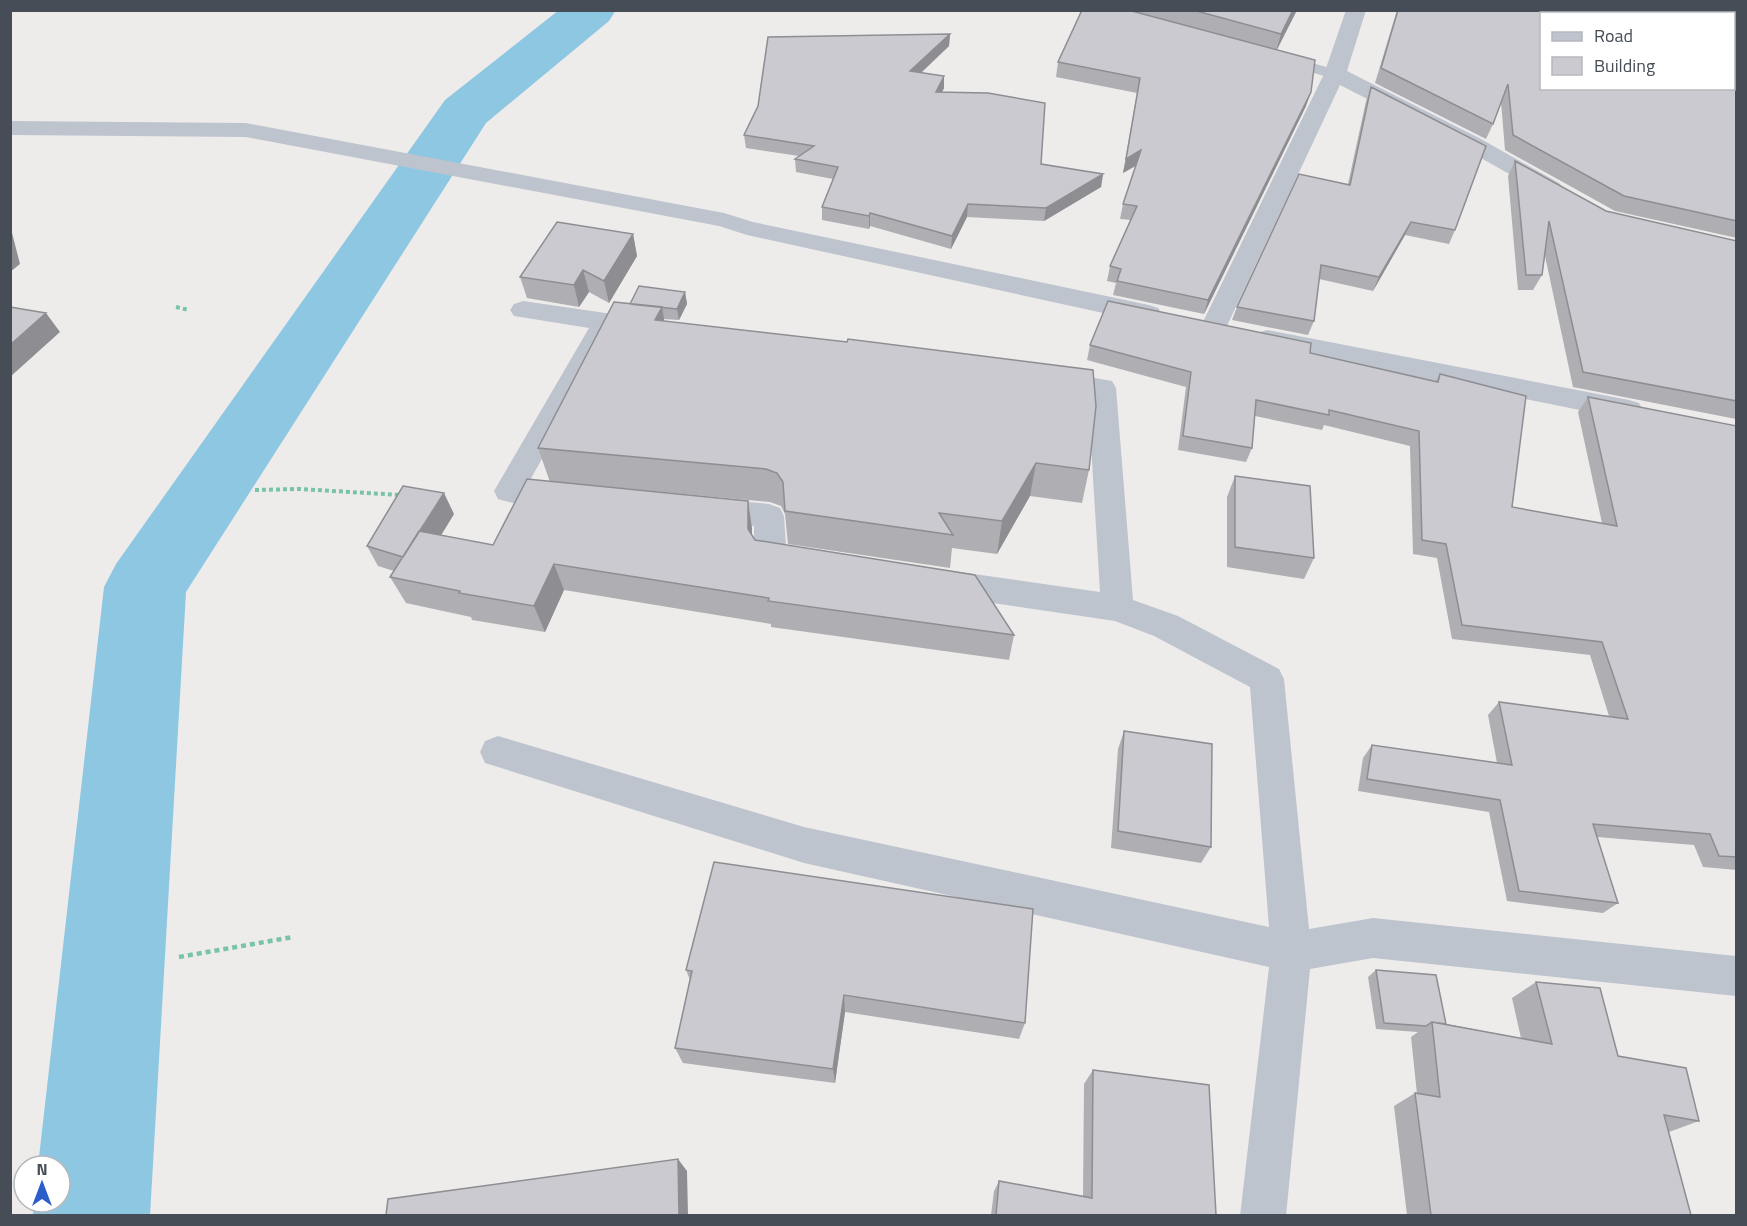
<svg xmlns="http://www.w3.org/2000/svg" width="1747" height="1226" font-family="'Titillium Web',sans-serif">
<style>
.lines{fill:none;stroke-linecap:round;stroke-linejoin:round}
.river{fill:#8ec7e2;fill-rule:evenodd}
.path-far1{stroke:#79c3a6;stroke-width:4;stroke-dasharray:4 3;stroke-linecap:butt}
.path{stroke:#79c3a6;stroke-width:4.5;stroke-dasharray:5 4;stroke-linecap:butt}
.service{fill:#bec4cd;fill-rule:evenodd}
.minor{fill:#bec4cd;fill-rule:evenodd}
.wall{fill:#aeaeb3}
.shaded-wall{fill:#8d8d92}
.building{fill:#cacad0;stroke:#8d8d92;stroke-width:1.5;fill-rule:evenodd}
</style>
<rect width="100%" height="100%" fill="#eeeceb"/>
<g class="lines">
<!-- river -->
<path class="river" d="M559,10H616L609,21L486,123L186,592L150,1216H33L34,1202H60V1166H38L104,587L116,564L445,100Z"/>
<!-- path-far1 -->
<path class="path-far1" d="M176,307L189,310
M255,490L299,489L401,495"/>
<!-- path -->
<path class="path" d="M179,957L293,937"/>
<!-- service -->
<path class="service" d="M1283,55L1341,71L1343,74L1335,79L1278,63L1275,60Z"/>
<!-- minor -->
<path class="minor" d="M1346,10H1366L1347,71L1481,139L1559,183L1563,188L1559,193L1551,195L1543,193L1465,149L1340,85L1226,328L1222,334L1213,337L1204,334L1200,328L1324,74Z
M10,121L246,123L724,213L753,222L1149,305L1158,308L1162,314L1158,320L1149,323L747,235L719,226L246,137L10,135Z
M523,301L647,319L656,322L660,328L656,334L647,337L613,332L529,482L577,489L581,497L577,505C555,512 520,506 498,499L494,491L589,328L514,316L510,310L514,304Z
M1267,330L1629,400L1639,403L1643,410L1639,417L1629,420L1257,345L1253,339L1257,333Z
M1049,370L1112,381L1116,388L1133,600L1178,616L1279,669L1284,679L1309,929L1373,918L1736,956V996L1373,958L1310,969L1286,1216H1240L1269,967L804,863L485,763L480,752L485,741L498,736L804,827L1269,927L1250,687L1154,636L1115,621L939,595L928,591L923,582L928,573L939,569L1100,592L1088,396L1039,387L1035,380L1039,373Z
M707,498L769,504L780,508L784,516L786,546L813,552L818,561L813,570L802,573L759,565L754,556V526L707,522L696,518L692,510L696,502Z"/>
</g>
<!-- wall -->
<path class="wall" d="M1082,10H1297L1277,50L1306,106L1204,314L1113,295L1116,283L1107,281L1110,266L1131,220L1120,219L1123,204L1136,166L1123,173L1137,93L1056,77L1058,62Z
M1397,10H1737V238L1615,211L1505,150L1501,102L1493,124L1486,139L1375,83Z
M950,34L949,46L921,73L944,76V88L942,92L1041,164L1103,174L1101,187L1044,221L967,217L951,249L870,226L869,229L822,220V207L833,179L796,172L795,159L799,156L746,148L744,135Z
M1371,87L1455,230L1449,244L1405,235L1373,291L1319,279L1314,321L1308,335L1232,320L1237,307L1348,184L1366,101Z
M1515,161L1606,211L1737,241V420L1736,419L1573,387L1545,256L1542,275L1533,290H1518L1508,176Z
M633,234L637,256L609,303L589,292L579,307L527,298L520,277Z
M685,292L687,304L679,320L664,319V321L1089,470L1082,503L1030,496L997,554L952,548L950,568L788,544L785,514L781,506L770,502L568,483L752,528V535L755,540L1014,635L1009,660L771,627V624L564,590L545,632L472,620L471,617L406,603L390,577L394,571L378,566L367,546L454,514L441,535L493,545L550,482L538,448L630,304Z
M1090,345L1310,353L1435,382L1440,374L1512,507L1602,523L1578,412L1588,397L1737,426V870L1703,867L1694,845L1597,837L1618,903L1603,913L1507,901L1489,812L1358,791L1363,758L1372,745L1497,763L1488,715L1499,702L1609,716L1590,655L1452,639L1437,558L1413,554L1410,446L1324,425L1322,430L1255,416L1252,448L1246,462L1178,450L1186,387L1087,360Z
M1235,476L1314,558L1304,579L1227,567V497Z
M1124,731L1211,847L1201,863L1111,848L1118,749Z
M686,970L1025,1023L1019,1039L845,1012L835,1083L683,1063L675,1048L690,980Z
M1376,970L1446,1024L1521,1038L1512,998L1536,982L1618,1056L1699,1121L1669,1132L1691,1215H1407L1394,1106L1415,1093L1417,1094L1411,1037L1418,1032L1376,1029L1368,977Z
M1093,1070L1216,1215H991L994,1191L999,1181L1083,1196L1084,1084Z"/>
<!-- shaded-wall -->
<path class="shaded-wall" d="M1293,10H1297L1276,51L1281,34Z
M950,34L949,46L909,84L910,71Z
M944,76V88L936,104V92Z
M1311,92L1306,106L1204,314L1208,300Z
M1141,150L1138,164L1123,173L1126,159Z
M1103,174L1101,187L1044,221L1046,208Z
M968,204L967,217L951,249L952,236Z
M870,213V226L869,229V216Z
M1411,222L1405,235L1373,291L1379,277Z
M10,225L20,264L10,272Z
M633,234L637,256L609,303L604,281Z
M583,270L589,292L579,307L574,285Z
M685,292L687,304L679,320L677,309Z
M662,307L668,342L655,320Z
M46,313L60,332L10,377V345Z
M1036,463L1030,496L997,554L1002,521Z
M444,493L454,514L415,578L404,557Z
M748,501L752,528V556L748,529Z
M554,564L564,590L545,632L534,606Z
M844,995L845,1012L835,1083L833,1069Z
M678,1159L687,1171L688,1215H679Z"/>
<!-- building -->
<path class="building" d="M1082,10H1128L1315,60L1311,92L1208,300L1117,281L1121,269L1110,266L1137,206L1123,204L1141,150L1126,159L1140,78L1058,62Z
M1193,10H1293L1281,34Z
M1398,10H1737V221L1624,196L1513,135L1508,84L1493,124L1381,68ZM1542,14H1734V88H1542Z
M950,34L910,71L944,76L936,92L988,93L1045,103L1041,164L1103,174L1046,208L968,204L952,236L870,213L869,216L822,207L838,167L795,159L814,146L744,135L758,106L768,37Z
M1371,87L1486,146L1455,230L1411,222L1379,277L1321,265L1314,321L1237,307L1299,174L1350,185Z
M1515,161L1606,211L1737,241V401L1583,372L1549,221L1542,275H1526Z
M557,222L633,234L604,281L583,270L574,285L520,277Z
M639,286L685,292L677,309L630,304Z
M1108,301L1311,343L1310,353L1438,382L1440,374L1526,396L1512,507L1617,526L1588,397L1737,426V857L1719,856L1710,834L1593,824L1618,903L1519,891L1500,800L1367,779L1372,745L1512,765L1499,702L1628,719L1602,642L1462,625L1446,544L1422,540L1419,431L1329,410V415L1256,400L1252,448L1183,436L1191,372L1090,345Z
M614,302L662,307L655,320L847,342L848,339L1093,370L1096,406L1089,470L1036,463L1002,521L939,513L953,535L785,511L783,482L777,473L766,469L538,448Z
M10,307L46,313L10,345Z
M1235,476L1310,486L1314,558L1235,547Z
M527,479L748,501V529L755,540L975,575L1014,635L768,601L769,598L554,564L534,606L459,593L460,591L390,577L419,531L493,545Z
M403,486L444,493L403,557L367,546Z
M1124,731L1212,744L1211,847L1118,831Z
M714,862L1033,909L1025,1023L844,995L833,1069L675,1048L692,971L686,970Z
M1376,970L1436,975L1446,1024L1432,1022L1426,1026L1384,1023Z
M1536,982L1600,988L1618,1056L1686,1068L1699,1121L1664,1115L1691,1215H1431L1415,1093L1440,1097L1432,1022L1552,1044Z
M1093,1070L1209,1085L1216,1215H996L999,1181L1092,1198Z
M678,1159L679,1215H386L388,1199Z"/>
<!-- border -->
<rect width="1747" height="1226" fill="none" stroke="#464d57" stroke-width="24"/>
<!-- legend -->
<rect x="1540" y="12" width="195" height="78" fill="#ffffff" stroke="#b5b8bc" stroke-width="1.5"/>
<rect x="1552" y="32" width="30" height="9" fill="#bec4cd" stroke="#b5b8bc" stroke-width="1.5"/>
<text x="1594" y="42" font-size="18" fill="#464d57">Road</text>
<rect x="1552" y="57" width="30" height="18" fill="#cacad0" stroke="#b5b8bc" stroke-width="1.5"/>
<text x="1594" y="72" font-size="18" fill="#464d57">Building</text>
<!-- north arrow -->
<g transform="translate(42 1184)"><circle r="28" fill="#ffffff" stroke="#b5b8bc" stroke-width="1.5"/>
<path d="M0-4.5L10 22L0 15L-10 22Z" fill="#2a5ec9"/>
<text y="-9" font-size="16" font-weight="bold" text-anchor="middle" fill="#464d57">N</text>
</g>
</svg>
